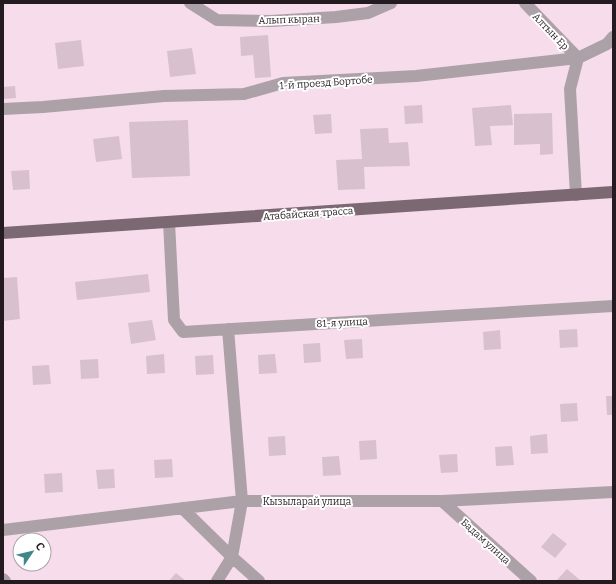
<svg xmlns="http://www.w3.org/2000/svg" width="616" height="584" font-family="Bitter,serif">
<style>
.building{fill:#d9c0ce}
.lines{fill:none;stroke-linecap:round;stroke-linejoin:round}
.minor{stroke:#aca1a7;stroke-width:12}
.major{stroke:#7c6873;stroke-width:12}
.labels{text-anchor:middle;stroke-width:4;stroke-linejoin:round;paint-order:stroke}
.street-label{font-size:10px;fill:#241b20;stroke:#fff}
</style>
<rect width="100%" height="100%" fill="#f7ddec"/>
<!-- building -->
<path class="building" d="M268,35L271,77L255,78L253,55L241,56L240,37Z
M81,40L84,66L58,69L55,43Z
M192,48L196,74L170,77L167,51Z
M15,86L16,98L3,99V87Z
M422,105L423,123L405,124L404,106Z
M511,105L513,125L490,126L492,145L475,146L472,108Z
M552,113L553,154L540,155V144L514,145V114Z
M331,114L332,133L315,134L313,115Z
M188,120L190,176L132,178L129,122Z
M388,128L389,143L408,142L410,166L364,167L365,189L338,190L336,160L362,159L360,129Z
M119,136L122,159L96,162L93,139Z
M29,170L30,189L13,190L11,171Z
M148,274L150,292L77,300L75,282Z
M17,277L20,319L3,321V278Z
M152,320L156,340L131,344L128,323Z
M577,329L578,347L560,348L559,330Z
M500,330L501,349L484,350L483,332Z
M362,339L363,358L346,359L344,340Z
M320,343L321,362L304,363L303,344Z
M164,354L165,373L147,374L146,356Z
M275,354L277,373L259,374L258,355Z
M213,355L214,374L196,375L195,356Z
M98,359L99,378L81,379L80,360Z
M49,365L51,384L33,385L32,366Z
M606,396H613V415H607Z
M577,403L578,421L561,422L560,404Z
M547,434L548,453L531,454L530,436Z
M285,436L286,455L269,456L268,437Z
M376,440L377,459L360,460L359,441Z
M512,446L514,465L496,466L495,447Z
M457,454L458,472L441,473L439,455Z
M339,456L341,475L323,476L322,457Z
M172,459L173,477L155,478L154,460Z
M114,469L115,488L98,489L96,470Z
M62,473L63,492L45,493L44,474Z
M553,533L567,544L555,558L541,547Z
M567,569L580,580L579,581H556Z
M176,573L186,581H169Z"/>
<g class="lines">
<!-- minor -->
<path class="minor" d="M190,3L217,20L271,21L336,17L368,13L391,3
M525,3L578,58
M3,109L43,107L164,96L244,94L283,83L416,76L578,58
M576,195L570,89L578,58L607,44L613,37
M169,222L174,320L183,332L613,306
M442,501L531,581
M182,508L232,557L259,581
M3,530L242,501H442L613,492
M3,579L5,581
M217,581L232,557L242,501L228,329"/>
<!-- major -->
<path class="major" d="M3,233L613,192"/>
</g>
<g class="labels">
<!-- street labels -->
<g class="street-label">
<text transform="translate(289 19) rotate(-2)" y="4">Алып кыран</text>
<text transform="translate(551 31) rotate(46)" y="4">Алтын Ер</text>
<text transform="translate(326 82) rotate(-4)" y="4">1-й проезд Бортобе</text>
<text transform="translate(308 213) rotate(-4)" y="4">Атабайская трасса</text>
<text transform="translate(342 322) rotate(-3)" y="4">81-я улица</text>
<text x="307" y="505">Кызыларай улица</text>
<text transform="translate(486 541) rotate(42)" y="4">Бадам улица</text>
</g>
</g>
<!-- border -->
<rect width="616" height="584" fill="none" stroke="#241b20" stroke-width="8"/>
<!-- north arrow -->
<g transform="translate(32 552) rotate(55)"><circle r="19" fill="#ffffff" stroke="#a7a4a6"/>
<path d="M0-3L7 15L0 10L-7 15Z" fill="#3f878a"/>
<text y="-6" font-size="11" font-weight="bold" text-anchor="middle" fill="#241b20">С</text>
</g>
</svg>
